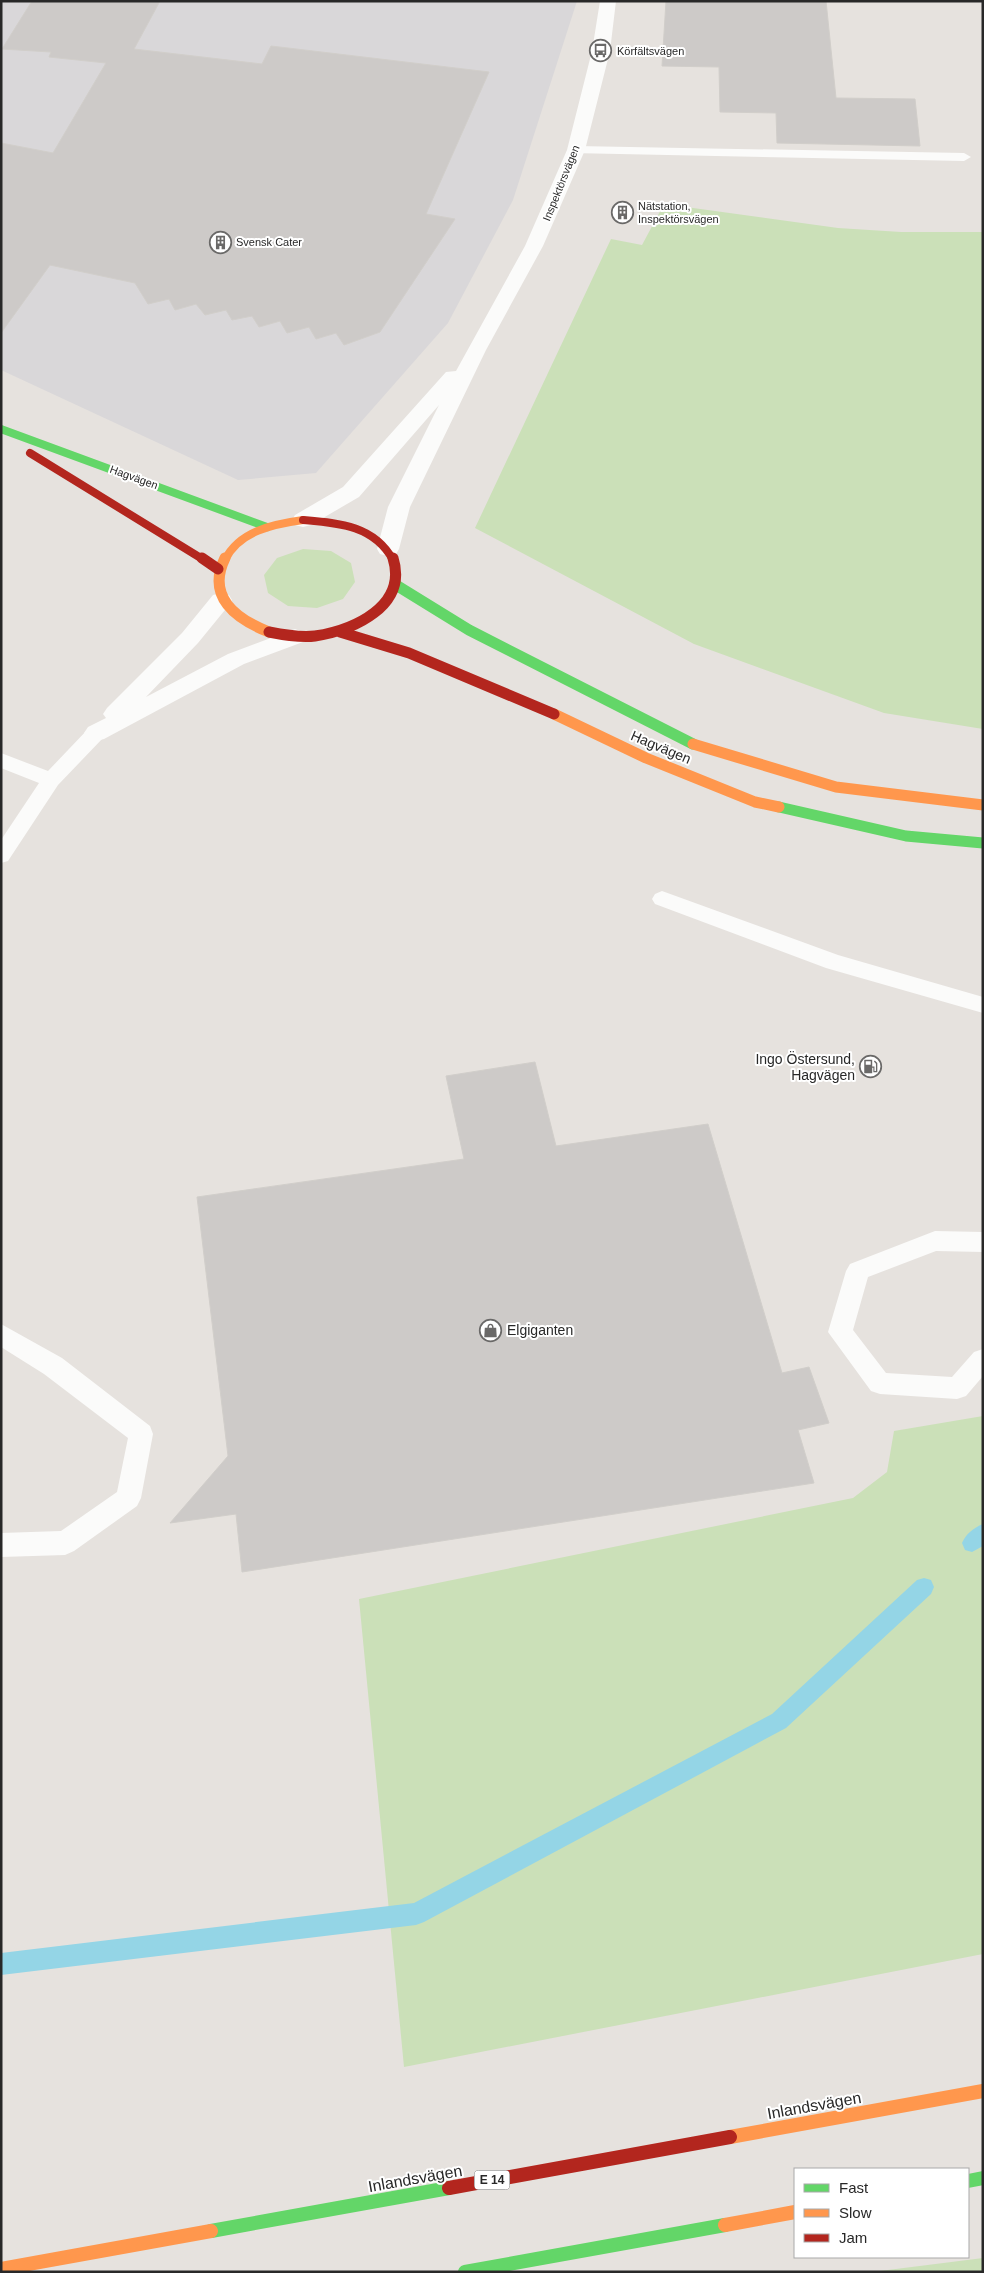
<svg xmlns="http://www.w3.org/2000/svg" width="984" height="2273" font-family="Helvetica,sans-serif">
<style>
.industrial{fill:#d9d7d9}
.green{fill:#cbe0b8}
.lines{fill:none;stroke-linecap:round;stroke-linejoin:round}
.stream{fill:#94d5e6;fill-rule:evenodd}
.building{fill:#cdcac8;stroke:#d1ceca}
.lane{fill:#fbfbfa;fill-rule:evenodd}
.street{fill:#fbfbfa;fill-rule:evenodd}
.fast-far2{stroke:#63d668;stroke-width:8}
.fast-far1{stroke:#63d668;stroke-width:11}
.fast{stroke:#63d668;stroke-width:14}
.slow-far2{stroke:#ff974d;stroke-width:8}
.slow-far1{stroke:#ff974d;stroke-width:11}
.slow{stroke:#ff974d;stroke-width:14}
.jam-far2{stroke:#b3261e;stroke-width:8}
.jam-far1{stroke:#b3261e;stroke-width:11}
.jam{stroke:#b3261e;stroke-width:14}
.labels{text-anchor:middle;stroke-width:4;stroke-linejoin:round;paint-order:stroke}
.far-poi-label{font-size:11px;fill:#282828;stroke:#fff;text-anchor:start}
.far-street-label{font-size:11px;fill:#282828;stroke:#fff}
.shield{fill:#fff;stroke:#686868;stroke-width:1}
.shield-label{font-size:12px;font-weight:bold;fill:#282828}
.street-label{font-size:14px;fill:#282828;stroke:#fff}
.poi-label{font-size:14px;fill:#282828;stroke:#fff;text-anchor:end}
.near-street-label{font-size:16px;fill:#282828;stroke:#fff}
</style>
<rect width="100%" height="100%" fill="#e6e2de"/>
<!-- industrial -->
<path class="industrial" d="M1,1H577L513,200L448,323L316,473L238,480L1,370Z"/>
<!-- green -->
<path class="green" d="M664,204L838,228L901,232H983V729L884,713L694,644L475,528L611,239L642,245Z
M303,549L331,551L351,563L355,582L343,599L317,608L288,606L268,593L264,575L277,558Z
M983,1416V1954L404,2067L359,1599L853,1498L887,1472L894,1431Z
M983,2258V2272H872Z"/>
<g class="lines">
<!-- stream -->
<path class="stream" d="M983,1524V1546L972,1552L965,1550L962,1543C966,1534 973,1528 983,1524Z
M924,1578L931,1580L934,1587L931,1594L786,1728L424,1922L416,1925L1,1975V1953L414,1903L772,1714L917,1580Z"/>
</g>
<!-- building -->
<path class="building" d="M32,1H160L134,49L262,64L271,46L489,72L426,214L455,219L380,332L344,345L336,333L316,339L309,327L287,333L280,321L259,327L252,316L232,320L226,310L205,315L196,304L175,310L169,299L148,304L135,283L50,265L1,333V143L53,153L106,63L49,57L51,52L2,49Z
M666,1H826L836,98L915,99L920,146L777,143L776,113L720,112L719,67L662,66Z
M535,1062L556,1146L708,1124L782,1373L809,1367L829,1423L798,1430L814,1483L242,1572L236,1514L170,1523L228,1456L197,1197L464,1159L446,1076Z"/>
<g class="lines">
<!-- lane -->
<path class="lane" d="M576,146L964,153L971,157L964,161L571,153L569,150Z
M96,726L103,728L106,733L103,738L58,785L8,861L1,863V840L39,783L1,768V753L48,771L89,728Z
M662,891L838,955L983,997V1013L826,968L655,904L652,899L655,894Z
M935,1231L983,1232V1252L936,1251L868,1277L853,1330L886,1373L952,1377L974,1352L983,1349V1376L966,1396L957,1399L880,1394L871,1391L828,1332L846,1271L850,1264Z
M1,1324L62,1358L150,1426L153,1434L141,1498L137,1506L74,1551L65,1555L1,1557V1533L61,1531L117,1492L128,1438L44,1374L1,1347Z"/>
<!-- street -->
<path class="street" d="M600,1H616L610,51L585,150L543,246L486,350L410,507L399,549L396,554L388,556L380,554L377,549L388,507L439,405L359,497L311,525L303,527L295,525L292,520L295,515L343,487L446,372L456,371L525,246L567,150L592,51Z
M221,593L229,595L232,600L229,605L198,643L146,697L228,654L295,629L303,632L306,637L303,642L244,664L104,739L96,741L88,739L84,733L88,727L106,718L103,714L107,708L182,633L213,595Z"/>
<!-- fast-far2 -->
<path class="fast-far2" d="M1,429L267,527"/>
<!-- fast-far1 -->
<path class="fast-far1" d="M396,585L469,630L693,744
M779,807L906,836L983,843"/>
<!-- fast -->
<path class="fast" d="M968,2181L983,2178
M211,2231L449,2188
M465,2272L725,2225"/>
<!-- slow-far2 -->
<path class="slow-far2" d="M225,560C239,531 274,524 303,520"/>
<!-- slow-far1 -->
<path class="slow-far1" d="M225,558C206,597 236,619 269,632
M554,714L646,758L755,802L779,807
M693,744L836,787L983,805"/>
<!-- slow -->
<path class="slow" d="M730,2137L983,2091
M725,2225L795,2212
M1,2269L211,2231"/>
<!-- jam-far2 -->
<path class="jam-far2" d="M30,453L204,560
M303,520C338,523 374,525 393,560"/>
<!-- jam-far1 -->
<path class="jam-far1" d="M202,558L218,569
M269,632C284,635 300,638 315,636C354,630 408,606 393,558
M340,632L409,653L554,714"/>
<!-- jam -->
<path class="jam" d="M449,2188L730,2137"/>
</g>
<!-- icons -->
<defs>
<symbol id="bus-ring" viewBox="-11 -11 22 22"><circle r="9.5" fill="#fff" stroke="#6a6968" stroke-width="1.5"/><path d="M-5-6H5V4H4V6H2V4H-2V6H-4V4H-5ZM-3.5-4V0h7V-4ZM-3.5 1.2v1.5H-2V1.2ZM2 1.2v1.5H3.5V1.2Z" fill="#6a6968"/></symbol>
<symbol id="building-ring" viewBox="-11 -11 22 22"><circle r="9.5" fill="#fff" stroke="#6a6968" stroke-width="1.5"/><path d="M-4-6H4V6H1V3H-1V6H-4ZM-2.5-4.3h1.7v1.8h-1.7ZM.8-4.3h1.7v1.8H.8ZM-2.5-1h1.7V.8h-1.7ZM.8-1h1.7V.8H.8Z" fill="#6a6968"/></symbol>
<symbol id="fuel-ring" viewBox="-11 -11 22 22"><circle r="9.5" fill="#fff" stroke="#6a6968" stroke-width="1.5"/><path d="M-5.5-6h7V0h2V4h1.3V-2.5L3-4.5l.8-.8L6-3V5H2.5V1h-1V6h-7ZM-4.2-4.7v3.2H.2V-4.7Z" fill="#6a6968"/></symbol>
<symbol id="shop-ring" viewBox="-11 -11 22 22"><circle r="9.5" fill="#fff" stroke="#6a6968" stroke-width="1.5"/><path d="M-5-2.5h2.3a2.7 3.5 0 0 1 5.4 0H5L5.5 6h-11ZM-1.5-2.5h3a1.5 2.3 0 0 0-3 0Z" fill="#6a6968"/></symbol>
</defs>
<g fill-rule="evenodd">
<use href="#bus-ring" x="588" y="38" width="25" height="25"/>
<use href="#building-ring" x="610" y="200" width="25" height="25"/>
<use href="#building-ring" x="208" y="230" width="25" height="25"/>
<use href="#fuel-ring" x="858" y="1054" width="25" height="25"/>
<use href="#shop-ring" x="478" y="1318" width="25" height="25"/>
</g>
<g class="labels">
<!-- far-poi labels -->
<g class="far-poi-label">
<text x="617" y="55">Körfältsvägen</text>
<text x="638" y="210">Nätstation,<tspan x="638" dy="13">Inspektörsvägen</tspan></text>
<text x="236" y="246">Svensk Cater</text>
</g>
<!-- far-street labels -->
<g class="far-street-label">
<text transform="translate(561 183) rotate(-68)" y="4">Inspektörsvägen</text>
<text transform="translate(134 477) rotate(20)" y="4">Hagvägen</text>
</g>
<!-- shield labels -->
<rect class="shield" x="474.5" y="2170.5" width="35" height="19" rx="4"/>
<g class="shield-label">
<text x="492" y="2184">E 14</text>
</g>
<!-- street labels -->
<g class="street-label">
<text transform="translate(661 747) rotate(23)" y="5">Hagvägen</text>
</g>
<!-- poi labels -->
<g class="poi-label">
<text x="855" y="1064">Ingo Östersund,<tspan x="855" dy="16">Hagvägen</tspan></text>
<text x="507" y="1335" text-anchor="start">Elgiganten</text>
</g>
<!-- near-street labels -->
<g class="near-street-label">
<text transform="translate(814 2105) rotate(-10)" y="6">Inlandsvägen</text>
<text transform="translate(415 2178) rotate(-10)" y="6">Inlandsvägen</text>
</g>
</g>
<!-- border -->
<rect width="984" height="2273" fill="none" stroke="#282828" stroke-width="5"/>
<!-- legend -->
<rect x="794" y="2168" width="175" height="90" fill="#ffffff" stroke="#a9a9a9"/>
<rect x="804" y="2184" width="25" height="8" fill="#63d668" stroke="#a9a9a9"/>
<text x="839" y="2193" font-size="15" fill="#282828">Fast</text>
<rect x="804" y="2209" width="25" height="8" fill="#ff974d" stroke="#a9a9a9"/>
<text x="839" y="2218" font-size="15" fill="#282828">Slow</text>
<rect x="804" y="2234" width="25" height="8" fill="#b3261e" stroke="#a9a9a9"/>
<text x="839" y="2243" font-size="15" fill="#282828">Jam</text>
</svg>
